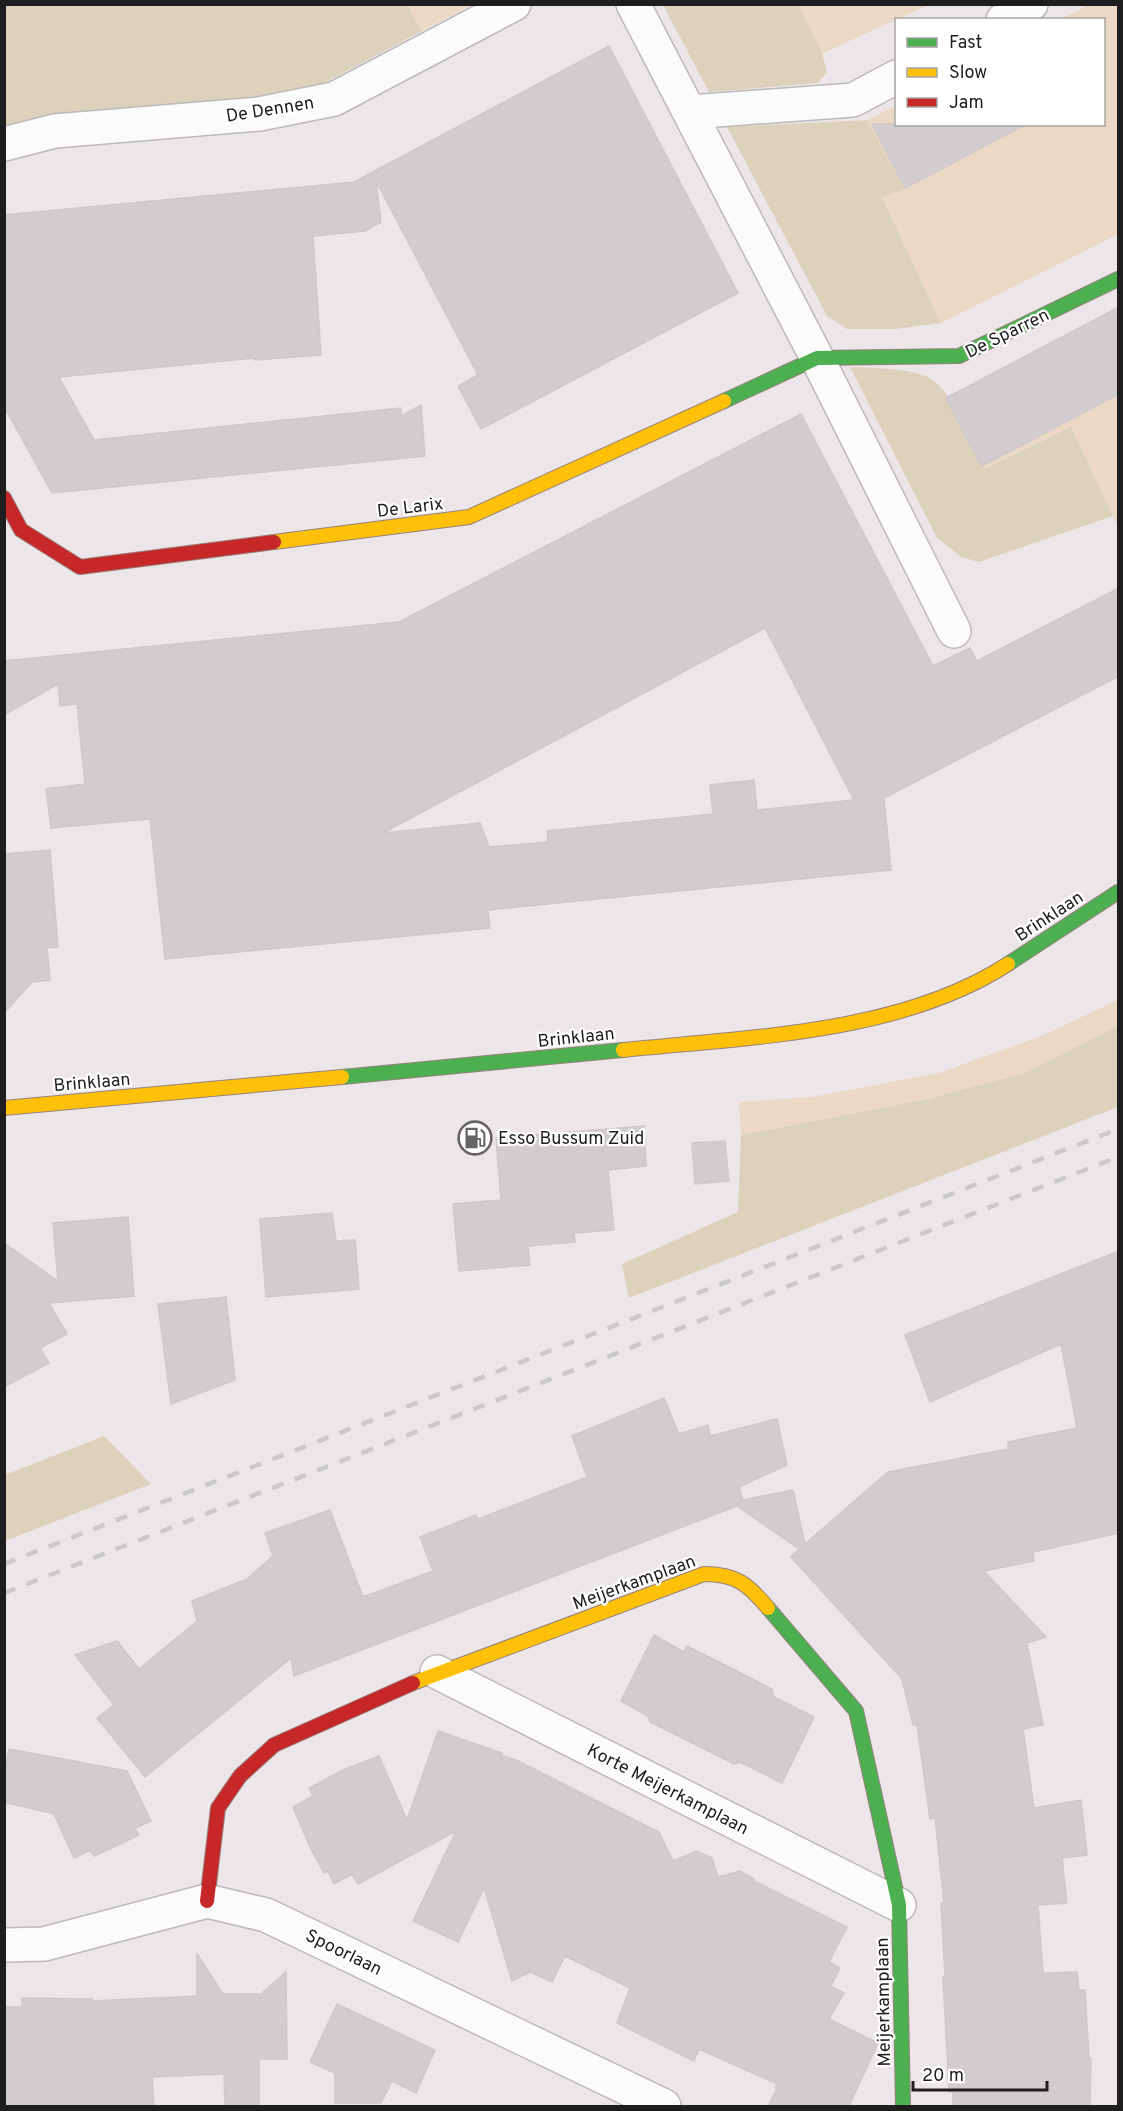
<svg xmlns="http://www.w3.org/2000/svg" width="1123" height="2111" font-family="Overpass,sans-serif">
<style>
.grass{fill:#ebd8c5}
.forest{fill:#dcd1bb}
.building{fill:#d2ccce;stroke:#cfc8cb;stroke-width:1.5;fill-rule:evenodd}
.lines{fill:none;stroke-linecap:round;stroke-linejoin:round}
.street-casing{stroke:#bcb9ba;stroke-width:36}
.fast-casing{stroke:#97817e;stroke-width:16}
.slow-casing{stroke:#97817e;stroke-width:16}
.jam-casing{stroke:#97817e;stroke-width:16}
.street{stroke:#fcfbfc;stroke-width:33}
.fast{stroke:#4caf50;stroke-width:14}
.slow{stroke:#ffc107;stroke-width:14}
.jam{stroke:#c62828;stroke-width:14}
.rail{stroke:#cac9c9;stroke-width:4.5;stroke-dasharray:12 12;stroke-linecap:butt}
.labels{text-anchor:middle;stroke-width:4.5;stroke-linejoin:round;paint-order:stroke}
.street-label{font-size:18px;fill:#1e1e1e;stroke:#fff}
.poi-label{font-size:18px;fill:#1e1e1e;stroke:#fff;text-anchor:start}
</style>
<rect width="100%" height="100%" fill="#ece6e8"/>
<!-- grass -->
<path class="grass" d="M407,5H472L422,31Z
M798,5H928L821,54Z
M1089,5H1118V234L941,323L882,196L903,189L867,120L896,105V124H1104V20L1060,19Z
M1118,320V527L1071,427L983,469L951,400Z
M1118,1000V1026L1025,1073L923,1100L741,1135L739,1102L812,1097L939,1073L1039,1037Z"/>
<!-- forest -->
<path class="forest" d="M4,5H407L422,31L324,83L260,101L137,107L42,123L5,136Z
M663,5H798L821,49L827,72L818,83L709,92Z
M867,120L904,189L882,197L941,323L895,329H847L827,316L727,127Z
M850,367C871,368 917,368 933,380C958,400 970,440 984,469L1071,427L1113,516L979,562L961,557L937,538Z
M1118,1026V1107L629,1298L622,1264L738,1212L741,1135L923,1100L1025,1073Z
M104,1436L151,1484L5,1541V1475Z"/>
<!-- building -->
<path class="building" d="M609,46L738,293L481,429L458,386L478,375L376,181L381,222L365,231L313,236L321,355L255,360L254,358L59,377L94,440L401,408V416L421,405L425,456L52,493L4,406V215L354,182Z
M872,124H1027L905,188Z
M1119,307V394L982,466L946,398Z
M801,414L933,666L970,648L977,661L1119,588V676L884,798L891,870L488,910L490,928L165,959L150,819L51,828L46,789L85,784L77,704L60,706L58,684L4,715V661L399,622ZM765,628L854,800L757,810L754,780L710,785L713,814L547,831L548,842L489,847L480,823L383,833Z
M50,850L58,947L47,948L50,980L32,982L4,1013V854Z
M644,1126L646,1166L608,1170L614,1230L574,1233L575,1242L528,1246L530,1265L459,1271L453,1204L501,1200L496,1138Z
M725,1141L729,1181L695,1184L692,1143Z
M332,1213L336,1241L355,1240L359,1289L266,1297L260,1219Z
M128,1217L134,1296L49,1303L67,1334L40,1348L49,1363L4,1387V1243L58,1281L53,1223Z
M1119,1251V1533L1033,1552L1034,1561L984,1571L1046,1637L1027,1643L1043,1725L1023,1729L1034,1808L1081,1800L1087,1855L1062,1858L1067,1903L1038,1905L1043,1973L1077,1972L1079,1990H1085L1089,2058H1091L1090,2106H953V2091L949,2092L943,1977L945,1975L941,1903H944L935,1818L930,1819L917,1725H913L902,1679L791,1557L799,1549L737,1506L294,1676L291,1658L145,1777L97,1718L114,1705L75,1655L117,1641L139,1669L197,1621L192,1601L247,1579L273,1556L265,1533L330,1510L363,1597L433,1571L420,1537L476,1515L478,1519L587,1477L572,1436L664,1398L679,1434L708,1425L710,1436L777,1419L787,1465L739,1487L743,1500L793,1490L805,1544L888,1472L1008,1449V1442L1077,1428L1061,1344L930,1402L905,1335Z
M226,1297L235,1380L171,1404L158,1304Z
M654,1635L684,1652L687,1646L731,1668L772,1689L774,1697L814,1717L782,1783L740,1762L734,1764L650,1722L648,1716L621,1701Z
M438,1731L502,1753L500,1755L516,1760L659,1832L673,1861L697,1851L712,1858L718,1877L740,1871L753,1878L754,1881L847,1927L829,1962L840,1968L831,1986L844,1993L829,2019L878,2043L849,2106H768L777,2089L775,2088L777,2084L699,2049L694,2061L617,2023L630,1988L565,1956L552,1982L530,1972L512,1981L484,1888L458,1942L413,1921L456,1831L358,1884L352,1874L334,1884L328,1871L324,1873L310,1847L293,1807L313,1796L309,1788L343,1770L379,1756L407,1820Z
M9,1749L127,1771L151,1821L135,1828L139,1835L116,1846L94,1856L90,1850L74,1858L54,1814L4,1802V1773Z
M197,1954L223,1994H261L286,1972L287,2059H259V2106H225L224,2074L152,2077L154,2106H4V2007H22V1998L92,1999L91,2001L197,1996Z
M337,2004L435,2050L416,2093L392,2081L381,2103H335V2073L310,2062Z"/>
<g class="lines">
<defs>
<path id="street" d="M633,4L817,358L954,631
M1003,20L1031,4
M690,112L853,100L896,77
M4,144L55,131L259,114L334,99L514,4
M437,1672L899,1905
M4,1945L44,1944L207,1901L266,1915L664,2106"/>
<path id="fast" d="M724,401L817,358L959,356L1118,279
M1008,964L1118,892
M342,1077L623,1050
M768,1608L856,1711L899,1905L903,2106"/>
<path id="slow" d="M274,542L469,517L724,401
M623,1050C748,1037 900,1034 1008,964
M4,1108L342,1077
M413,1683L704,1574C736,1574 748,1584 768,1608"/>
<path id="jam" d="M4,498L21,530L80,567L274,542
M207,1901L218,1808L240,1776L274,1745L413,1683"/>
</defs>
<!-- street casing -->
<use href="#street" class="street-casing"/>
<!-- fast casing -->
<use href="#fast" class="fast-casing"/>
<!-- slow casing -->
<use href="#slow" class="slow-casing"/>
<!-- jam casing -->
<use href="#jam" class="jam-casing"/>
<!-- street -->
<use href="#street" class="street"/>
<!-- fast -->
<use href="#fast" class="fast"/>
<!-- slow -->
<use href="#slow" class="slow"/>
<!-- jam -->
<use href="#jam" class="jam"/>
<!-- rail -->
<path class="rail" d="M4,1564L1118,1129
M4,1593L1118,1157"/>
</g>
<!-- icons -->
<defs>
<symbol id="fuel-ring" viewBox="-11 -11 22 22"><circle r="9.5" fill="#fff" stroke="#666465" stroke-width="1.5"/><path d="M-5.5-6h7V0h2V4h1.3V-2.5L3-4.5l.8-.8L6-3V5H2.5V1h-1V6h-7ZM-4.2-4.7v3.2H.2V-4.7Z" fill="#666465"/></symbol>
</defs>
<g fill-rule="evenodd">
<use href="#fuel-ring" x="456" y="1119" width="38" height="38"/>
</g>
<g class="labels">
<!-- street labels -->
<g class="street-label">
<text transform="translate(270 109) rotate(-9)" y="6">De Dennen</text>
<text transform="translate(1007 333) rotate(-26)" y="6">De Sparren</text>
<text transform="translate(410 507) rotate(-7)" y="6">De Larix</text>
<text transform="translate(1049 916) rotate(-33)" y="6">Brinklaan</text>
<text transform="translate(576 1037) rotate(-6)" y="6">Brinklaan</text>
<text transform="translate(92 1082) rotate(-5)" y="6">Brinklaan</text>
<text transform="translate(634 1582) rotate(-20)" y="6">Meijerkamplaan</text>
<text transform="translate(668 1789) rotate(27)" y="6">Korte Meijerkamplaan</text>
<text transform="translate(344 1952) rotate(26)" y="6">Spoorlaan</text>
<text transform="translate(883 2002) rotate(-91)" y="6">Meijerkamplaan</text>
</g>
<!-- poi labels -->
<g class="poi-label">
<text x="498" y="1144">Esso Bussum Zuid</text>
</g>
</g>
<!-- border -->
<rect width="1123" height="2111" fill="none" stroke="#1e1e1e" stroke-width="12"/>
<!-- legend -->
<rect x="895" y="18" width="210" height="108" fill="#ffffff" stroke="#a5a5a5" stroke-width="1.5"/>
<rect x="907" y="38" width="30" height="9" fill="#4caf50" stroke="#a5a5a5" stroke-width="1.5"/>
<text x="949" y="48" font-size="18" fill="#1e1e1e">Fast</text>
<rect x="907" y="68" width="30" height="9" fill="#ffc107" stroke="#a5a5a5" stroke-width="1.5"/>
<text x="949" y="78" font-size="18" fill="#1e1e1e">Slow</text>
<rect x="907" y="98" width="30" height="9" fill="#c62828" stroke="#a5a5a5" stroke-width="1.5"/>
<text x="949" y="108" font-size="18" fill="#1e1e1e">Jam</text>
<!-- scale -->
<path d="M913 2081v9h134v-9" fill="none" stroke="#1e1e1e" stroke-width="3"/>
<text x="922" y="2081" font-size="18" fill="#1e1e1e" stroke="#ffffff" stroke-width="4.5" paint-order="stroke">20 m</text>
</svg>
